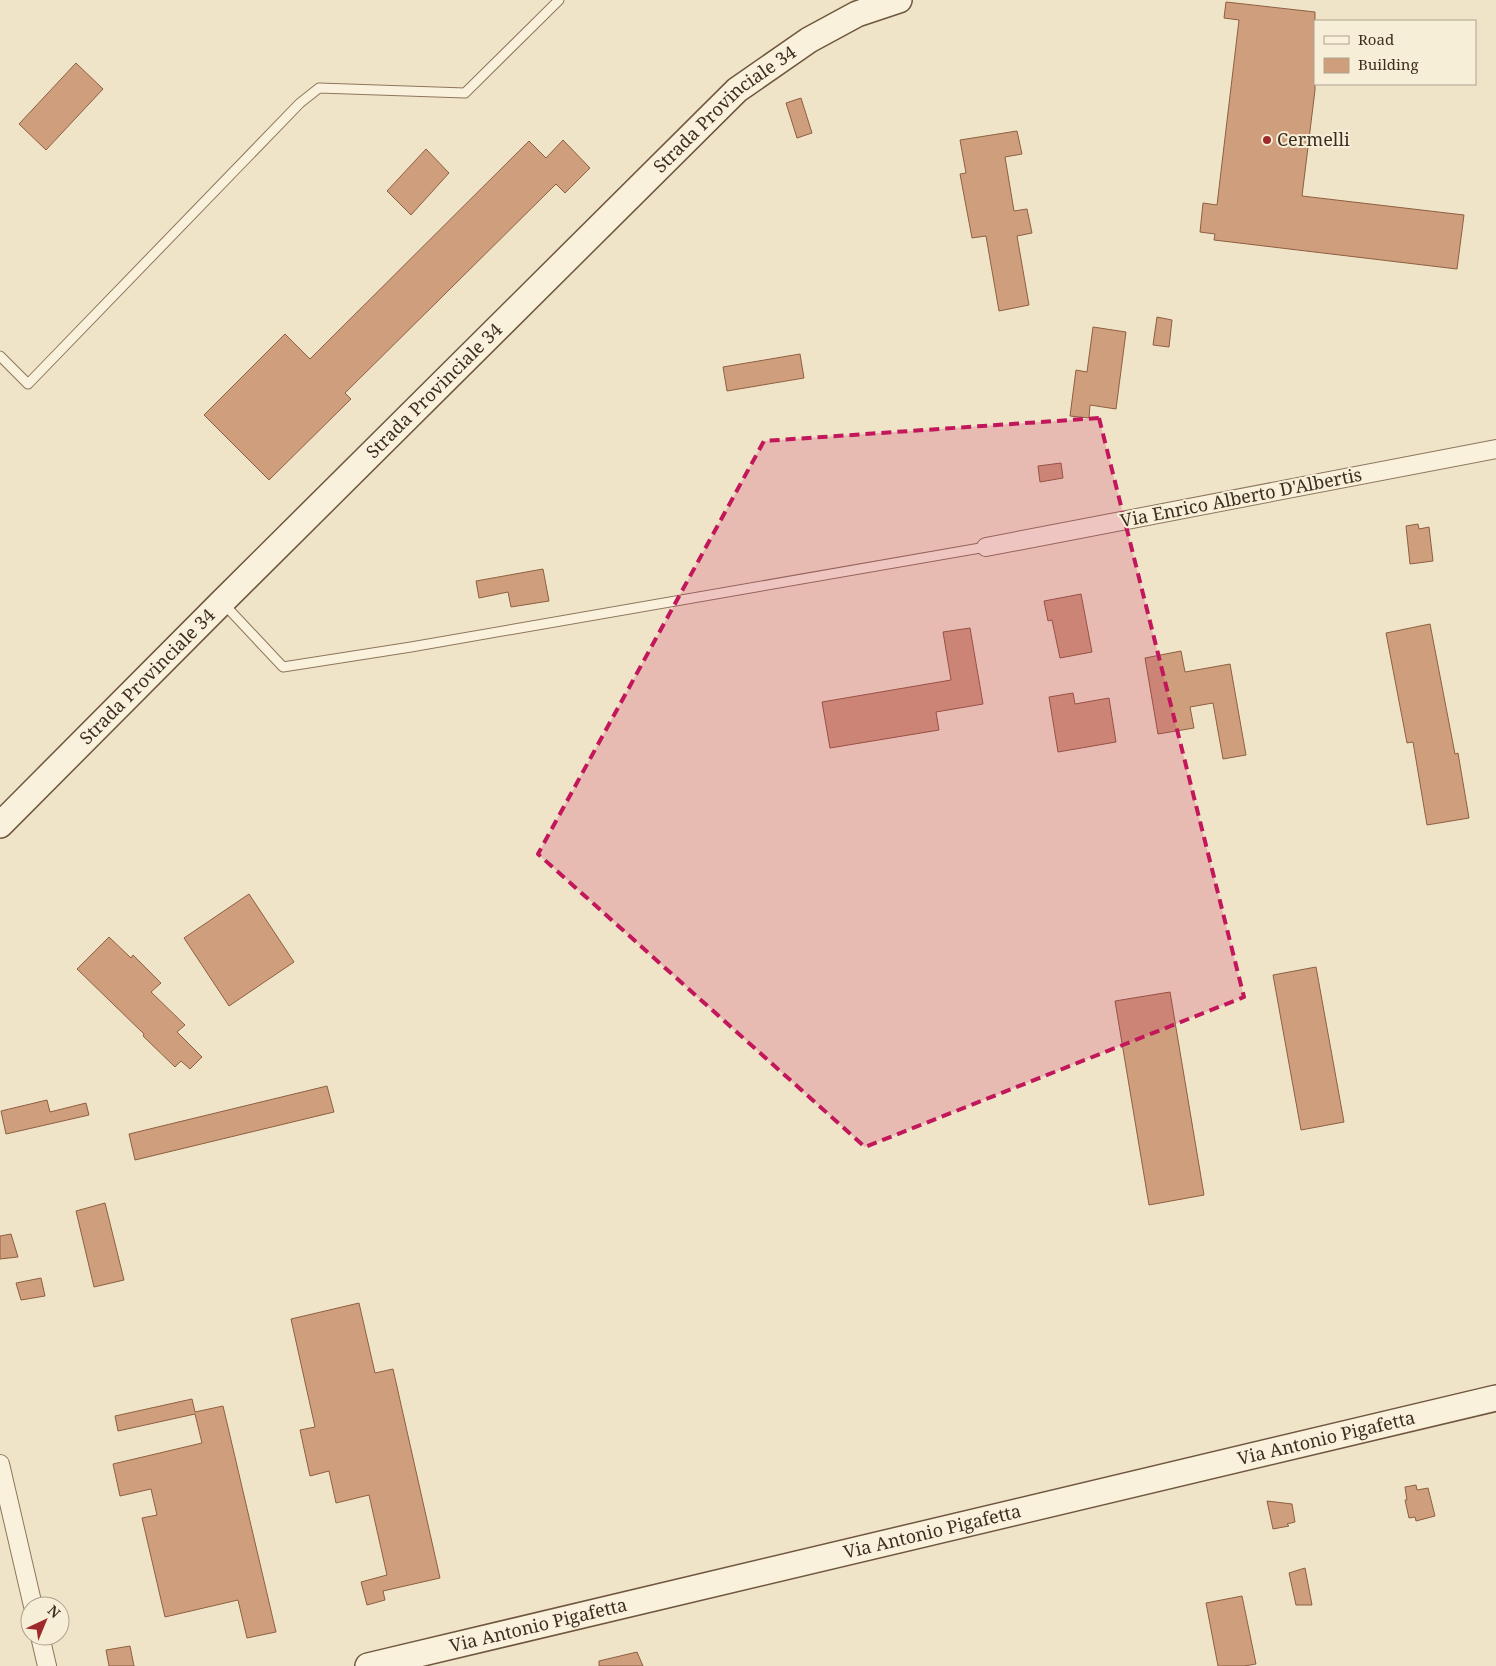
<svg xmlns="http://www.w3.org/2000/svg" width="1496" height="1666" font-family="'Noto Serif',serif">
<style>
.building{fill:#cf9f7d;stroke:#8d5f41}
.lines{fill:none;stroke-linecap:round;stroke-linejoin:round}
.lane-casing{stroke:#8d765c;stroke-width:11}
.street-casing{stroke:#8d765c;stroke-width:20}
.secondary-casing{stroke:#6f573f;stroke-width:28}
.lane{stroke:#faf1dc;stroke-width:9}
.street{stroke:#faf1dc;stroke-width:18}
.secondary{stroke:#faf1dc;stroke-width:25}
.marked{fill:#c2185b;fill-opacity:0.2;stroke:#c2185b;stroke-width:4;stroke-dasharray:10 6;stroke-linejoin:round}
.poi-dot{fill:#9e2a2b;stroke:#f7eed8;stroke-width:2}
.labels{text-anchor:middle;stroke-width:4;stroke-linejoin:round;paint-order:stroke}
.street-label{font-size:18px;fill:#3d2e20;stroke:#f7eed8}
.poi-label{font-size:18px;fill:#3d2e20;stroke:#f7eed8;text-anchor:start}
</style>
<rect width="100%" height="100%" fill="#f0e4c8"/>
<!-- building -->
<path class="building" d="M1226,2L1315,12V90L1302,196L1464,215L1457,269L1214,240L1215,234L1200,232L1203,203L1217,205L1239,20L1224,18Z
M76,63L103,89L46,150L19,124Z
M801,98L812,133L797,138L786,103Z
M1017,131L1022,154L1005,157L1014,211L1027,209L1032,233L1017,236L1029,305L999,311L986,236L972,238L960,174L966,173L960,140Z
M563,140L590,168L565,193L556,184L345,393L351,399L269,480L204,415L285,334L310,359L529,141L546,158Z
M426,149L449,173L411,215L387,191Z
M1157,317L1172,320L1169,347L1153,345Z
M1093,327L1126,332L1116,409L1090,405L1089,418L1070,416L1076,370L1087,372Z
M800,354L804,378L727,391L723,367Z
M1061,463L1063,478L1040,482L1038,466Z
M1418,524L1419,529L1429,527L1433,561L1410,564L1406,526Z
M543,569L549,601L511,607L508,592L479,598L476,581Z
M1081,594L1092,652L1060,658L1052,620L1048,621L1044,601Z
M1430,624L1455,754L1458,753L1469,818L1427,825L1413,742L1407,743L1386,633Z
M970,628L983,704L936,712L939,730L830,748L822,702L951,680L943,632Z
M1181,651L1185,672L1230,664L1246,755L1223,759L1213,703L1190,707L1194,728L1158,734L1145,658Z
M1073,693L1075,704L1109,698L1116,742L1058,752L1049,697Z
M249,894L294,962L229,1006L184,938Z
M109,937L131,958L133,955L161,983L151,992L185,1025L177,1032L202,1057L190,1069L181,1061L175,1067L143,1036L144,1034L77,969Z
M1316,967L1344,1122L1301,1130L1273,975Z
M1170,992L1204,1195L1149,1205L1115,1001Z
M327,1086L334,1112L135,1160L129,1134Z
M47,1100L50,1112L86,1103L89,1115L6,1134L1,1111Z
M105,1203L124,1280L94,1287L76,1211Z
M11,1234L18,1257L0,1259V1236Z
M41,1278L45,1296L21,1300L16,1283Z
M359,1303L375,1373L393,1369L440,1578L383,1591L385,1600L367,1605L361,1582L387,1575L369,1495L336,1503L329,1471L310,1476L300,1430L315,1427L291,1319Z
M192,1399L195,1412L223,1406L276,1632L247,1638L238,1600L165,1617L142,1518L157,1515L151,1489L120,1496L113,1464L202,1443L195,1414L118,1431L115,1416Z
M1416,1485L1417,1490L1428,1488L1435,1516L1416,1521L1415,1517L1409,1518L1405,1500H1407L1405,1487Z
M1267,1501L1292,1504L1295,1522L1287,1524L1289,1526L1273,1529Z
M1305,1568L1312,1605H1296L1289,1573Z
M1242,1596L1256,1664L1244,1666H1218L1206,1603Z
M130,1646L134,1666H109L106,1650Z
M637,1652L643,1666H599V1661Z"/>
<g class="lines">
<defs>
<path id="lane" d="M0,356L28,384L300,103L319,88L465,93L559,0
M222,602L283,667L411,647L986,547"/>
<path id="street" d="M986,547L1496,449
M0,1464L33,1606
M40,1636L47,1666"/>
<g id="secondary">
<path id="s1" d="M0,825L222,602L737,90L809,40L857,14L899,0"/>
<path id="s2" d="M368,1666L1496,1398"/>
</g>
</defs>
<!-- lane casing -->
<use href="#lane" class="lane-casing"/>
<!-- street casing -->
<use href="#street" class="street-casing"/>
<!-- secondary casing -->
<use href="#secondary" class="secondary-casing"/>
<!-- lane -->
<use href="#lane" class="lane"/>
<!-- street -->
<use href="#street" class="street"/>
<!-- secondary -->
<use href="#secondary" class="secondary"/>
</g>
<!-- marked area -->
<path class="marked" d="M1099,418L1244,997L865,1147L538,854L764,441Z"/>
<!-- markers -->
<circle class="poi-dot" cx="1267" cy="140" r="5"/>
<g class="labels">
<!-- street labels -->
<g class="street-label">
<text dy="6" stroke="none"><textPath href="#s1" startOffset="1019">Strada Provinciale 34</textPath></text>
<text dy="6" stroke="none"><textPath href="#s1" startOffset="614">Strada Provinciale 34</textPath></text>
<text transform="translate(1241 498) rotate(-11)" y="6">Via Enrico Alberto D'Albertis</text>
<text dy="6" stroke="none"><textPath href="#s1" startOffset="209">Strada Provinciale 34</textPath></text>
<text dy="6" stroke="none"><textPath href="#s2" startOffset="985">Via Antonio Pigafetta</textPath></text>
<text dy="6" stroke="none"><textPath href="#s2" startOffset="580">Via Antonio Pigafetta</textPath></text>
<text dy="6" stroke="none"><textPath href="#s2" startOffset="175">Via Antonio Pigafetta</textPath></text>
</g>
<!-- poi labels -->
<g class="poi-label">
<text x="1277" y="146">Cermelli</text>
</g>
</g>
<!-- legend -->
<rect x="1314" y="20" width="162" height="65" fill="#f7eed8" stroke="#ada18e"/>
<rect x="1324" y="36" width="25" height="8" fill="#faf1dc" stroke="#ada18e"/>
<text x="1358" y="45" font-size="15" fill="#3d2e20">Road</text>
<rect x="1324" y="58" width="25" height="15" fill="#cf9f7d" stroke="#ada18e"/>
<text x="1358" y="70" font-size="15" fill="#3d2e20">Building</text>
<!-- north arrow -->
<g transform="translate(45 1621) rotate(44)"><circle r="24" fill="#f7eed8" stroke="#ada18e"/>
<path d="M0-4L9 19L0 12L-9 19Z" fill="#9e2a2b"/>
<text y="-8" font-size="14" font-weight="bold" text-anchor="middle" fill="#3d2e20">N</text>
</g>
</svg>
